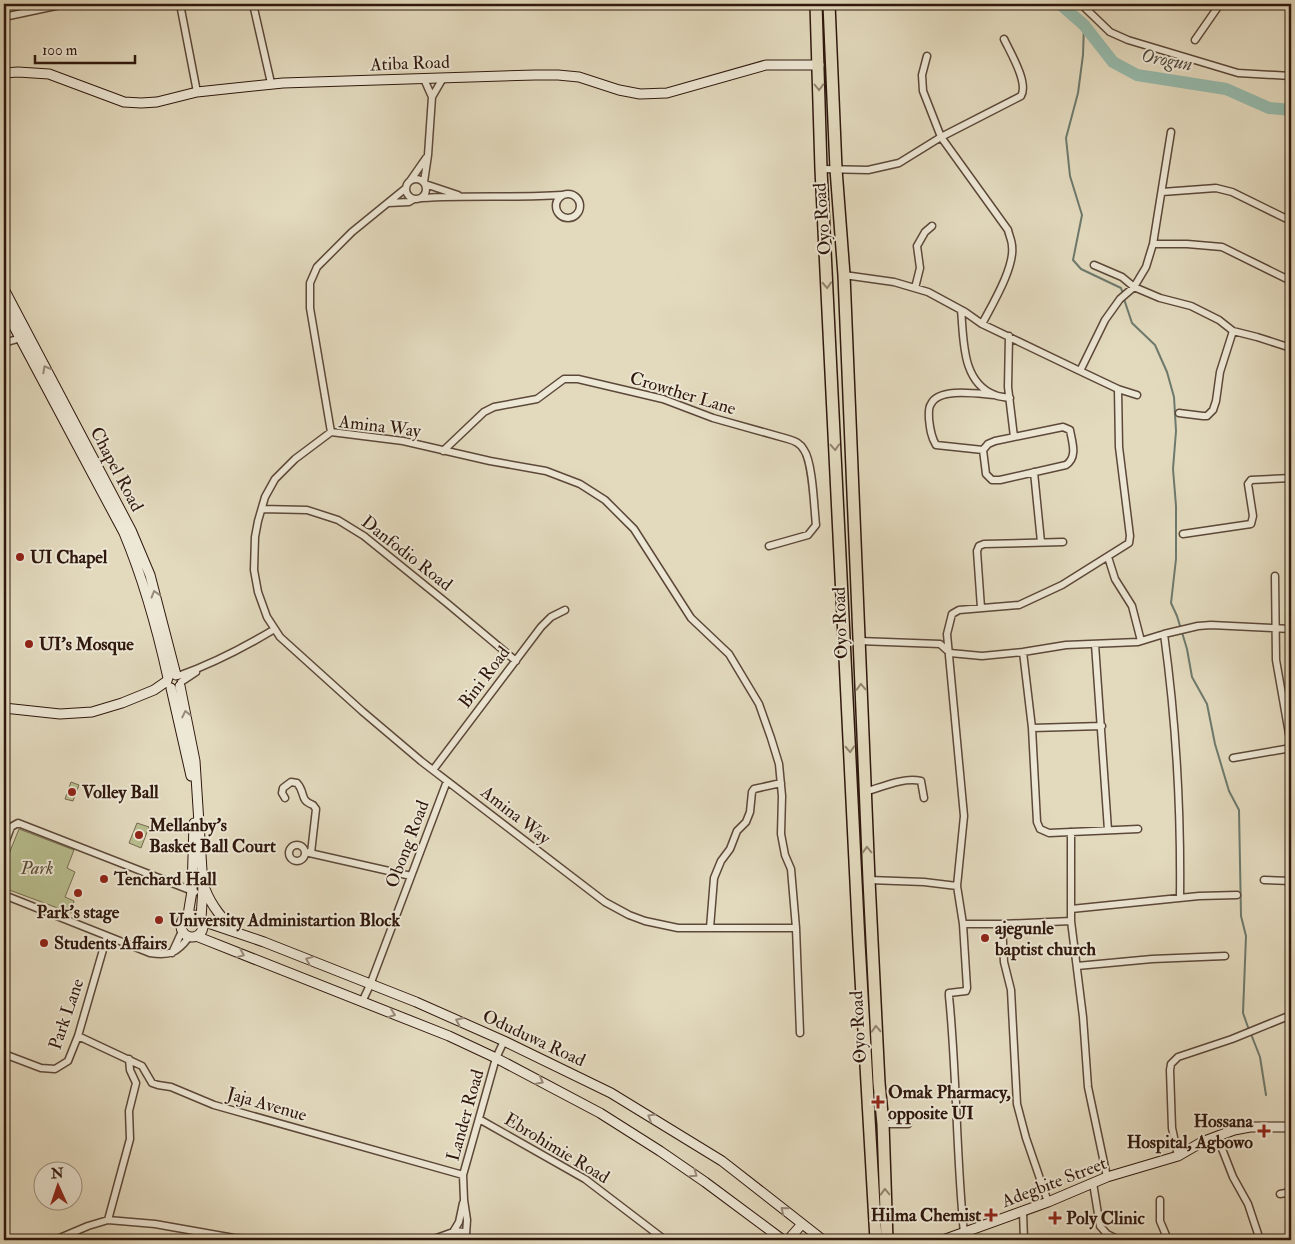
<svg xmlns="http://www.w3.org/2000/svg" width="1295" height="1244" font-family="'IM FELL Double Pica',serif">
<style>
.green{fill:#b8be8f;stroke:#746b4e}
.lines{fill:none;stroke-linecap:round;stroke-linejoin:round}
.stream{stroke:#6d7a6d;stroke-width:2}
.river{stroke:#96bbad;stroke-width:12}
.street-casing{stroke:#5c4839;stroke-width:9}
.secondary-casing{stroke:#2f180d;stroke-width:11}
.highway-casing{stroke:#2f180d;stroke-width:14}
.street{stroke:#ede7d5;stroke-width:6}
.secondary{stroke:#ede7d5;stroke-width:9}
.highway{stroke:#e3dabe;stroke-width:11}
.oneway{stroke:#92836e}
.oneway2{stroke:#988a7b}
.poi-dot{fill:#8f2418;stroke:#ede7d5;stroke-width:2}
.labels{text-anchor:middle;stroke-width:4;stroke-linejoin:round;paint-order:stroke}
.street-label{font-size:18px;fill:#2f180d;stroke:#ede7d5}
.poi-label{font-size:18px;font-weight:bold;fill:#2f180d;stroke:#ede7d5;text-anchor:start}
.park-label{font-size:18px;font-style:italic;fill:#584a34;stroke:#ede7d5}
.water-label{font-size:19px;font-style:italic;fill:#4e493d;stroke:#ede7d5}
</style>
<rect width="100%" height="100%" fill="#e3dabe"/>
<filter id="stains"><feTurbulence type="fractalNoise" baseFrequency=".004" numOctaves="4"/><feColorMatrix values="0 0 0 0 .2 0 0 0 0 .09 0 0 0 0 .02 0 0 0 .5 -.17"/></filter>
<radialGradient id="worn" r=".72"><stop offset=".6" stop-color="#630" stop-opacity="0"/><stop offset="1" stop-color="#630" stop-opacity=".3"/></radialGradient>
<!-- green -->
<path class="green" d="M71,782L79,785L73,801L65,799Z
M137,823L149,827L141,848L129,843Z
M19,829L74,850L67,868L75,872L65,897L74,901L71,913L4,888V866Z"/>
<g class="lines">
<!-- stream -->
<path class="stream" d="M1084,25L1083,55L1078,93L1066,138L1070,176L1082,215L1073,260L1081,269L1121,288L1123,294
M1124,299L1132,323L1155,345L1167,372L1174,397L1176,431L1173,469L1176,506V559L1171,603L1177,616L1187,649L1192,677L1207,704L1215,744L1229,791L1239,810L1241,916L1246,936L1243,1013L1249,1030
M1251,1034L1260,1057L1266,1095"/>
<!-- river -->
<path class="river" d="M1060,4L1084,25L1113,62L1137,75L1226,89L1269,108L1291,110"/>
<defs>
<path id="street" d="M180,4L197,92
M253,4L271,83
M1081,4L1110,32L1128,40L1238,73L1291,76
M4,17L65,4
M1195,40L1220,4
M927,56L922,75L923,91L941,137L1008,230C1009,235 1012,241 1012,246C1015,267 992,305 982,324
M424,79L432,97L428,155L424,182
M432,97L443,78
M821,169L868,170L899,163L941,137L1021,96C1029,83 1010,52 1004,39
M406 189a10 10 0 1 1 20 0a10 10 0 1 1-20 0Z
M410,181L426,158
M425,184L458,195
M1162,192L1216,188L1232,192L1291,221
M556 206a12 12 0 1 1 24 0a12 12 0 1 1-24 0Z
M422,198C469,195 515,198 562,195
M388,203L409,202L414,199
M1153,244H1187L1222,247L1291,281
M1094,265L1122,277L1134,287L1160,298L1191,306L1219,320L1233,331L1257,337L1291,348
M844,275L894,282L928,292L965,312L982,324L1080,371L1118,389L1137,395
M915,288L920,268L917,246L925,232L932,226
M961,310C964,339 961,382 995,395C999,397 1005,397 1010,398
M1009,336L1008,387L1014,437
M4,343L24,337
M1080,371L1105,320L1120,299L1134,287L1146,267L1153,244L1171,132
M1179,413L1203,416H1207L1213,410L1216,401L1220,372L1233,331
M1063,427L1070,430C1072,442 1078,457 1066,465L1000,480H992L986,474L983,450L988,444L995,441Z
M331,432L310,308V283L317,267L352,232L406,188
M983,450L936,445C931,437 930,429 929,419C929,414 928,408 931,404C939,387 979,394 994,395
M443,451L484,412L494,407L537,399L564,379H578L663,399L713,418L788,439C795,441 800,443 804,450C813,463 814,508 816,525L808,535L769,546
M1034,472L1041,542
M262,509L307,510L338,520L364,536L448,604L516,661
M1183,534L1251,524L1253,516L1248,484L1251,480L1291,478
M1108,557L1115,579L1132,606L1141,641
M1275,576L1276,660L1291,745
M981,608L977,551L979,546L984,544L1063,542
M1164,634C1176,721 1181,809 1180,897
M859,641L940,644L950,653L982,656L1023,652L1066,645L1138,642L1164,634L1198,626L1211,625L1291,629
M1095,644L1108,830
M1023,652L1032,728L1037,822L1040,829L1049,833L1138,829
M178,676C212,664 243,648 273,630
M181,682L196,672
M1032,728L1102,726
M1233,758L1291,748
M433,770L541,627L551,617L565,610
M865,792C882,787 903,777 921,781L924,798
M285,798L282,793L283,788L291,782L297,783C306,793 299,800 313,805L316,809L311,853
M1071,832V921L1083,1017L1088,1087L1107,1177
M289 853a8 8 0 1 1 16 0a8 8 0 1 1-16 0Z
M4,846L11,827L18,823L195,892
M305,852L411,876
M869,880L924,882L957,886
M1264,880L1291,881
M4,895L150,953C170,956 177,953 189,937
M1071,909L1199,896L1237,895
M963,924H1002L1071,921
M1002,924L1004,962L1011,990L1017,1104L1026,1138L1048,1202
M710,928L714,878L721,861L730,849L737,831L746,822L750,812L752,792L754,789L781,783
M796,928H678L645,921L629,915L605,902L421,761L362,711L280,637L267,617L258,592L254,570L255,537L258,521L265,497L275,479L295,459L331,432L403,441L490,461L546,471L580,484L605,500L634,529L691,618L729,654L759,704L771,738L779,764L782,796L781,834L785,855L791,869L796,928L800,1033
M172,953L182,931
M1077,966L1152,959L1225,956
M362,1002L370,985L447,781
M78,1036L142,1066L152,1083L158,1085L171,1087L214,1105L463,1175
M4,1054L41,1068L55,1069L68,1061L78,1036L107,936
M479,1119L585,1179L665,1240
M883,1124H908
M1217,1136L1233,1177L1248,1204L1260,1240
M1178,1156L1172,1128L1170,1070L1171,1064L1178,1057L1232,1039L1291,1015
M1093,1183L1100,1226L1107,1234L1119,1240
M1280,1194L1291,1192
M1160,1200V1221L1168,1240
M1023,1212L1024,1240
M108,1220L130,1139L129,1111L136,1083L130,1070L129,1059
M453,1232L459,1222L463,1203
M964,1233C956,1155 957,1075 949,996V993L966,991L967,988L963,924L957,886L964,816L947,634L952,614L959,610L1019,605L1062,585L1129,543L1130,536L1119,447L1118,389
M466,1235L467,1220L464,1200L463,1175L496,1058L504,1041
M55,1240L88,1226L108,1220L155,1224L234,1238L271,1240
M431,1240L456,1231L463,1232L468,1240"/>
<path id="secondary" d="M4,73L18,72L49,74L124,102L141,103L157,102L197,92L283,83L535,75H558L579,77L619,90L640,94L667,93L766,65H819
M4,289L131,530L150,575L176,675
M4,308L124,533C144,581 157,628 168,678
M180,686L195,761L203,886L201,919
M171,688L191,776
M4,708L60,714L92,712L122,703L154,690L167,681
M205,889C212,907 222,918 235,931
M181 926a11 11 0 1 1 22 0a11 11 0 1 1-22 0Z
M188,915L192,891L194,823
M202,921L264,942L416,1002L504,1041L611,1093L722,1161L823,1240
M196,936L449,1036L496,1058L600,1113L660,1151L705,1182L783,1240
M788,1240L802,1224
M943,1240L1048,1202L1107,1177L1178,1156L1202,1142L1234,1130L1250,1127H1291"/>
<path id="highway" d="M816,4L821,169L859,943L876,1240
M829,4L836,169L844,275L869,880L879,1083L883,1124L887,1240"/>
</defs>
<!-- street casing -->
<use href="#street" class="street-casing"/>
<!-- secondary casing -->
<use href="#secondary" class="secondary-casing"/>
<!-- highway casing -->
<use href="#highway" class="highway-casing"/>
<!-- street -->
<use href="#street" class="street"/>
<!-- secondary -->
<use href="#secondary" class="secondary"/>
<!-- highway -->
<use href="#highway" class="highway"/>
</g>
<!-- one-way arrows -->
<defs><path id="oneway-chevron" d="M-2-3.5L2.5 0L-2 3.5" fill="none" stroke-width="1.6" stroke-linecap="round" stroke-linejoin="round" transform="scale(1.25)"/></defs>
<g class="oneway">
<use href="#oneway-chevron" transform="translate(819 87) rotate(89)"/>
<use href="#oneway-chevron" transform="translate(827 285) rotate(87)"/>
<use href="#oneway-chevron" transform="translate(835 447) rotate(87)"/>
<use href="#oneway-chevron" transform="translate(861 687) rotate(-92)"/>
<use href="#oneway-chevron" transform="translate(850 749) rotate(87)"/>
<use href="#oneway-chevron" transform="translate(867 850) rotate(-92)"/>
<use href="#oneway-chevron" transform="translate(876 1029) rotate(-93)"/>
<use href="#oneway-chevron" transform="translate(885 1192) rotate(-92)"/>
</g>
<g class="oneway2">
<use href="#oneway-chevron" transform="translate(46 369) rotate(-118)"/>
<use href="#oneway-chevron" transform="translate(155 594) rotate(-107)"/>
<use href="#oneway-chevron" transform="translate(186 714) rotate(-102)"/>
<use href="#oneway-chevron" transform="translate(241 954) rotate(22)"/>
<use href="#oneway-chevron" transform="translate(309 960) rotate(-158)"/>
<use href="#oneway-chevron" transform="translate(392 1014) rotate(20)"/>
<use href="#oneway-chevron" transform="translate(459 1021) rotate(-156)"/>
<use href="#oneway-chevron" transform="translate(540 1081) rotate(28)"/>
<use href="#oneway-chevron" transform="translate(651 1117) rotate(-149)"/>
<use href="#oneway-chevron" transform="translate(694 1174) rotate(35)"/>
<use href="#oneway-chevron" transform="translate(784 1210) rotate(-141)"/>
</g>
<!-- markers -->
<g class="poi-dot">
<circle cx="20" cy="557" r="5"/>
<circle cx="29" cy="644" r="5"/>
<circle cx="72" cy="792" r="5"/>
<circle cx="139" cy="835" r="5"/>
<circle cx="104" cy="879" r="5"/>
<circle cx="78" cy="893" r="5"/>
<circle cx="159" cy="920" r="5"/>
<circle cx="985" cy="938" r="5"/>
<circle cx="44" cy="943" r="5"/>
<path d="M875.5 1094.5h5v5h5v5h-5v5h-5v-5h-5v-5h5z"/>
<path d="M1261.5 1123.5h5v5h5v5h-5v5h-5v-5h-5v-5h5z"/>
<path d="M988.5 1207.5h5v5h5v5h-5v5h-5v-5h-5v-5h5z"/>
<path d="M1052.5 1210.5h5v5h5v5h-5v5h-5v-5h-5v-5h5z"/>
</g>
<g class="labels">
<!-- street labels -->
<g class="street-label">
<text transform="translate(410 63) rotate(-2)" y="6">Atiba Road</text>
<text transform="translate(822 219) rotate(-94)" y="6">Oyo Road</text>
<text transform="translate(683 393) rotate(17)" y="6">Crowther Lane</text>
<text transform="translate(380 426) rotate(7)" y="6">Amina Way</text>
<text transform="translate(117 469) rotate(62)" y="6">Chapel Road</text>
<text transform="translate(407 553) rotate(38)" y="6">Danfodio Road</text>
<text transform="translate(840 623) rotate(-92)" y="6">Oyo Road</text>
<text transform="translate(484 677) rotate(-53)" y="6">Bini Road</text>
<text transform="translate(516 815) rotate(38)" y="6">Amina Way</text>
<text transform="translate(407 844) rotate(-69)" y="6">Obong Road</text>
<text transform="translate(66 1014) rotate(-71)" y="6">Park Lane</text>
<text transform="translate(858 1027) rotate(-93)" y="6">Oyo Road</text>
<text transform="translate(534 1038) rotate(25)" y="6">Oduduwa Road</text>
<text transform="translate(267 1104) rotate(16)" y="6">Jaja Avenue</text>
<text transform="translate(465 1115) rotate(-74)" y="6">Lander Road</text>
<text transform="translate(557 1148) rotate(31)" y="6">Ebrohimie Road</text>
<text transform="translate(1054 1182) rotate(-21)" y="6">Adegbite Street</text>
</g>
<!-- poi labels -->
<g class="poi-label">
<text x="30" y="563">UI Chapel</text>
<text x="39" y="650">UI's Mosque</text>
<text x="82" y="798">Volley Ball</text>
<text x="149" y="831">Mellanby's<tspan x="149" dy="21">Basket Ball Court</tspan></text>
<text x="114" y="885">Tenchard Hall</text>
<text x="78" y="918" text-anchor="middle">Park's stage</text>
<text x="169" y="926">University Administartion Block</text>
<text x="995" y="934">ajegunle<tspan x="995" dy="21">baptist church</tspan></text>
<text x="54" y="949">Students Affairs</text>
<text x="888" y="1098">Omak Pharmacy,<tspan x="888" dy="21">opposite UI</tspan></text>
<text x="1253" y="1127" text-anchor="end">Hossana<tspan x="1253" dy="21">Hospital, Agbowo</tspan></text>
<text x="981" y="1221" text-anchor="end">Hilma Chemist</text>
<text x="1066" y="1224">Poly Clinic</text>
</g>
<!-- park labels -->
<g class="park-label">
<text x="37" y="874">Park</text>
</g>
<!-- water labels -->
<g class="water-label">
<text transform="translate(1167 59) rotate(11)" y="7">Orogun</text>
</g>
</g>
<!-- margin -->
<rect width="1295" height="1244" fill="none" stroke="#e3dabe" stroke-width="20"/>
<rect x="5" y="5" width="1285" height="1234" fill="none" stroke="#2f180d" stroke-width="2.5"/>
<rect x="10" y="10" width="1275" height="1224" fill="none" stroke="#2f180d"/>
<!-- north arrow -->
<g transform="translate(58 1186) rotate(357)"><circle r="24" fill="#ede7d5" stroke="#a19485"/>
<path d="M0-4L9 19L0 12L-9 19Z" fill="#8f2418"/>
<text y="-8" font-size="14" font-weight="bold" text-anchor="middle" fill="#2f180d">N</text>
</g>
<!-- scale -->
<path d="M35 55v8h100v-8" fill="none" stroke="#2f180d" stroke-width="2.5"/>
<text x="42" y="55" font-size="15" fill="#2f180d" stroke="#ede7d5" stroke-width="4" paint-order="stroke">100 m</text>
<rect width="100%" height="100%" filter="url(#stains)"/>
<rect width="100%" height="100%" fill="url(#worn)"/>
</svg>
